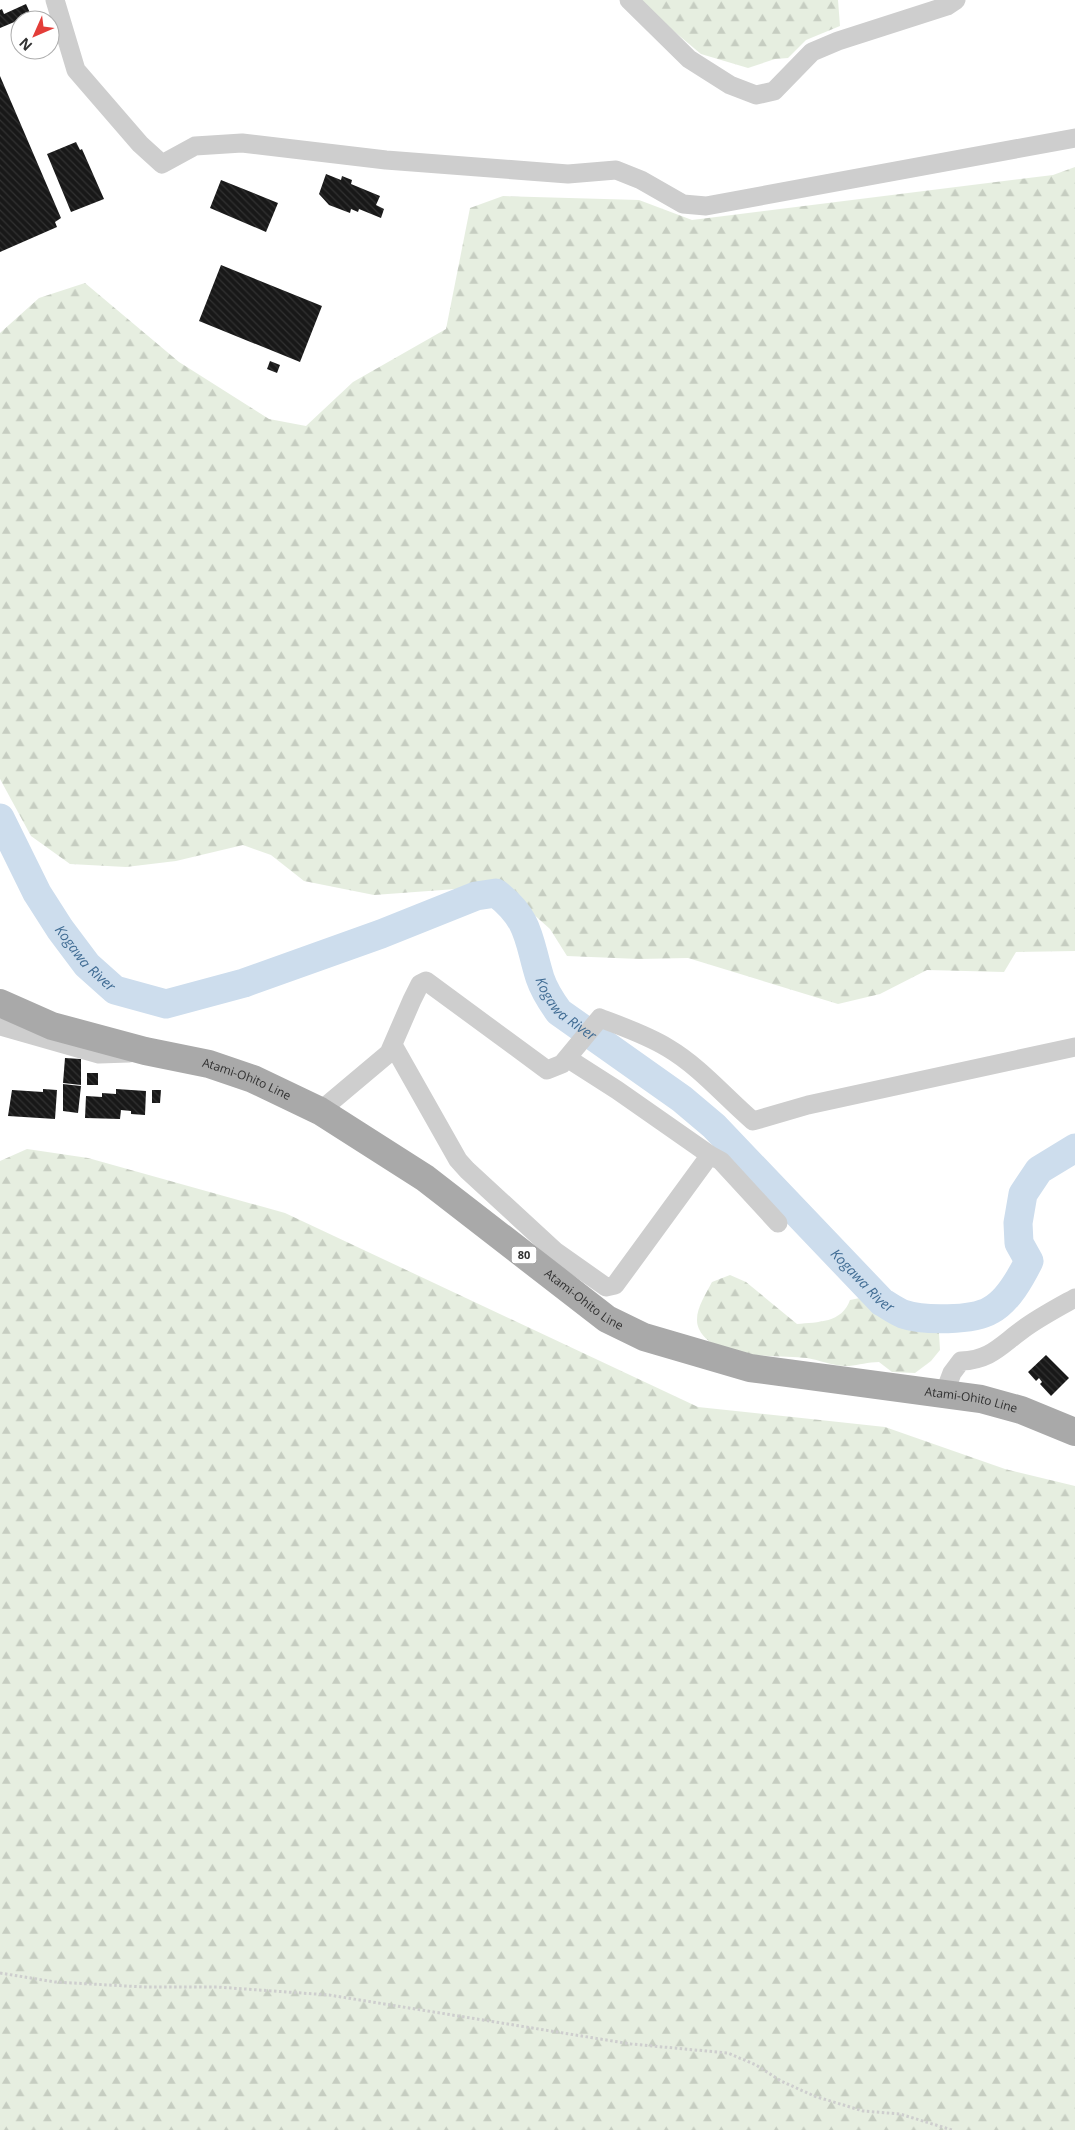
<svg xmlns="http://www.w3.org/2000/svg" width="1075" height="2130" font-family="'Open Sans',sans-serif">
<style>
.forest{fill:url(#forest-firs)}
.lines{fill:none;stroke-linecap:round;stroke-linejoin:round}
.river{stroke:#cddded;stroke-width:29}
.building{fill:url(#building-back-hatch)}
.path{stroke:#cecece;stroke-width:3;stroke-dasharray:2.5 2.5;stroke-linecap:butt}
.street{stroke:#cecece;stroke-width:19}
.primary{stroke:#a9a9a9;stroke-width:28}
.labels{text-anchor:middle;stroke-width:5;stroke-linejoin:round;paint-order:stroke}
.shield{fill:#fff;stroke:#6f6f6f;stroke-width:1}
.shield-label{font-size:11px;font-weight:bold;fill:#313131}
.street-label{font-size:12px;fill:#313131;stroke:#fff}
.water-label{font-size:14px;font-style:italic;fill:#3f6b93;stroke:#fff}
</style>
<defs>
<pattern id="forest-firs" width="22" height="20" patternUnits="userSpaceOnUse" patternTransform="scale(1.25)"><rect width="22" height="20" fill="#e6eee0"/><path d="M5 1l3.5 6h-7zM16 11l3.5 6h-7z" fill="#c6cdc1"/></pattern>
<pattern id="building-back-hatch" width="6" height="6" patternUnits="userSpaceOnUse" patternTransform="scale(1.25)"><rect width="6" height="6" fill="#181818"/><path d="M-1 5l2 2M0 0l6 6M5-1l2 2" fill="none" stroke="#313131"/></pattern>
</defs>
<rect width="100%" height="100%" fill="#fff"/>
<!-- forest -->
<path class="forest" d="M641,0H838L840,26L806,40L788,58L775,59L748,68L701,54L664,23Z
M1075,167V951L1016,952L1004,972L927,970L880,994L838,1004L688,958L639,959L567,956L550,929L522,904L497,886L374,895L304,881L271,855L243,845L176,861L126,867L70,864L31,836L0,779V333L39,298L85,283L179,362L269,419L306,426L353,382L446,329L470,208L503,196L639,200L692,220L1053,175Z
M27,1149L88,1158L285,1213L698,1407L885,1427L1005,1469L1075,1486V2130H0V1161Z
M730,1275L746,1282L797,1324C818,1322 842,1323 850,1300L865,1297L894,1317L926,1325L939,1333L940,1350L931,1361L915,1373L892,1372L879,1362C868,1362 859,1365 849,1366C835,1367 820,1360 807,1358C780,1355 713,1360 699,1329C692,1314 705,1296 712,1282Z"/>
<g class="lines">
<!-- river -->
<path class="river" id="s1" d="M0,818L37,893L60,929L87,965L115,990L166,1004L244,983L381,934L476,896L496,893C531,920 528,940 540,978C544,990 551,1001 559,1012L682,1099L714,1126L882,1302C889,1306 896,1311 903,1314C923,1321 973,1321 991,1310C1008,1301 1021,1277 1029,1261L1019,1243L1018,1223L1023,1194L1039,1170L1075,1148"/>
</g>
<!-- building -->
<path class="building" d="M26,4L31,15L0,28V10L2,9L4,14Z
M0,76L61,218L55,222L57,227L0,252Z
M76,142L80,150L82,149L104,199L71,212L47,154Z
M326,174L341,180L342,176L352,180L351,184L380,196L376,205L384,209L381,218L359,209L358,212L351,209L350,213L329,205L319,194Z
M221,180L278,203L266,232L210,208Z
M221,265L322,306L300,362L199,321Z
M270,361L280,365L277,373L267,369Z
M65,1058L81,1059V1085L63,1083Z
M87,1073H98V1085H87Z
M63,1084L81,1086L78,1113L63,1111Z
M43,1089L57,1090L55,1119L8,1116L12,1090L43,1092Z
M116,1089L146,1091L145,1115L131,1114V1111L121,1110L120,1119L85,1118L86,1096L102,1097V1093L116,1094Z
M152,1090H161L160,1103H152Z
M1046,1355L1069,1378L1051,1396L1040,1384L1042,1382L1039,1378L1036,1381L1028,1372Z"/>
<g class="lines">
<!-- path -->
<path class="path" d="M0,1973L55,1982L144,1987H217L329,1995L631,2044L728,2053L756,2065L781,2081L814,2096L863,2111L900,2114L952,2130"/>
<!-- street -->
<path class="street" d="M55,0L76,70L140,144L162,164L195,146L242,143L386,160L568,174L616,170L641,180L683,204L706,206L1075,138
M629,0L689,59L730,85L756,95L774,91L812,52L838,41L947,6L956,0
M0,1026L99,1054L129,1053
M393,1045L458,1160L467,1170L555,1251L606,1287L615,1285L710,1155L617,1090L567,1058
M320,1111L389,1053L412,1000L420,984L426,981L547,1070L562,1064L600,1018C623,1027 647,1035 668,1048C700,1067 724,1096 753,1121L808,1105L1075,1047
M710,1155L721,1161L778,1223
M944,1394L952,1373L961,1361C990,1360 1000,1346 1022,1330C1038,1318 1057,1308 1075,1298"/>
<!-- primary -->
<path class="primary" id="s2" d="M0,1003L52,1026L145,1051L209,1064L253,1079L320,1111L425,1178L607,1319L644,1337L750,1368L981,1399L1021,1410L1075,1432"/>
</g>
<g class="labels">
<!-- shield labels -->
<rect class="shield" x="511.5" y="1246.5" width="25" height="17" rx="4"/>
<g class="shield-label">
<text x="524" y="1259">80</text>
</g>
<!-- street labels -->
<g class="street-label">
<text dy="4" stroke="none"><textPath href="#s2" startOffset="259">Atami-Ohito Line</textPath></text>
<text dy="4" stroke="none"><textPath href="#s2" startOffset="664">Atami-Ohito Line</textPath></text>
<text dy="4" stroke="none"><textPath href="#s2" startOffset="1069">Atami-Ohito Line</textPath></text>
</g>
<!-- water labels -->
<g class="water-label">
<text dy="5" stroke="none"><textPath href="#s1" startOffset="165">Kogawa River</textPath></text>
<text dy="5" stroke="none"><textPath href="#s1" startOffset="750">Kogawa River</textPath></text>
<text dy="5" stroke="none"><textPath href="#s1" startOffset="1155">Kogawa River</textPath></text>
</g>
</g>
<!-- north arrow -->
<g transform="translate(35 35) rotate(225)"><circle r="24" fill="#ffffff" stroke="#adadad"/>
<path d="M0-4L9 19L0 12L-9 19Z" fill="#e33d39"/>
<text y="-8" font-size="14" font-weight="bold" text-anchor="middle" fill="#313131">N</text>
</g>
</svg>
